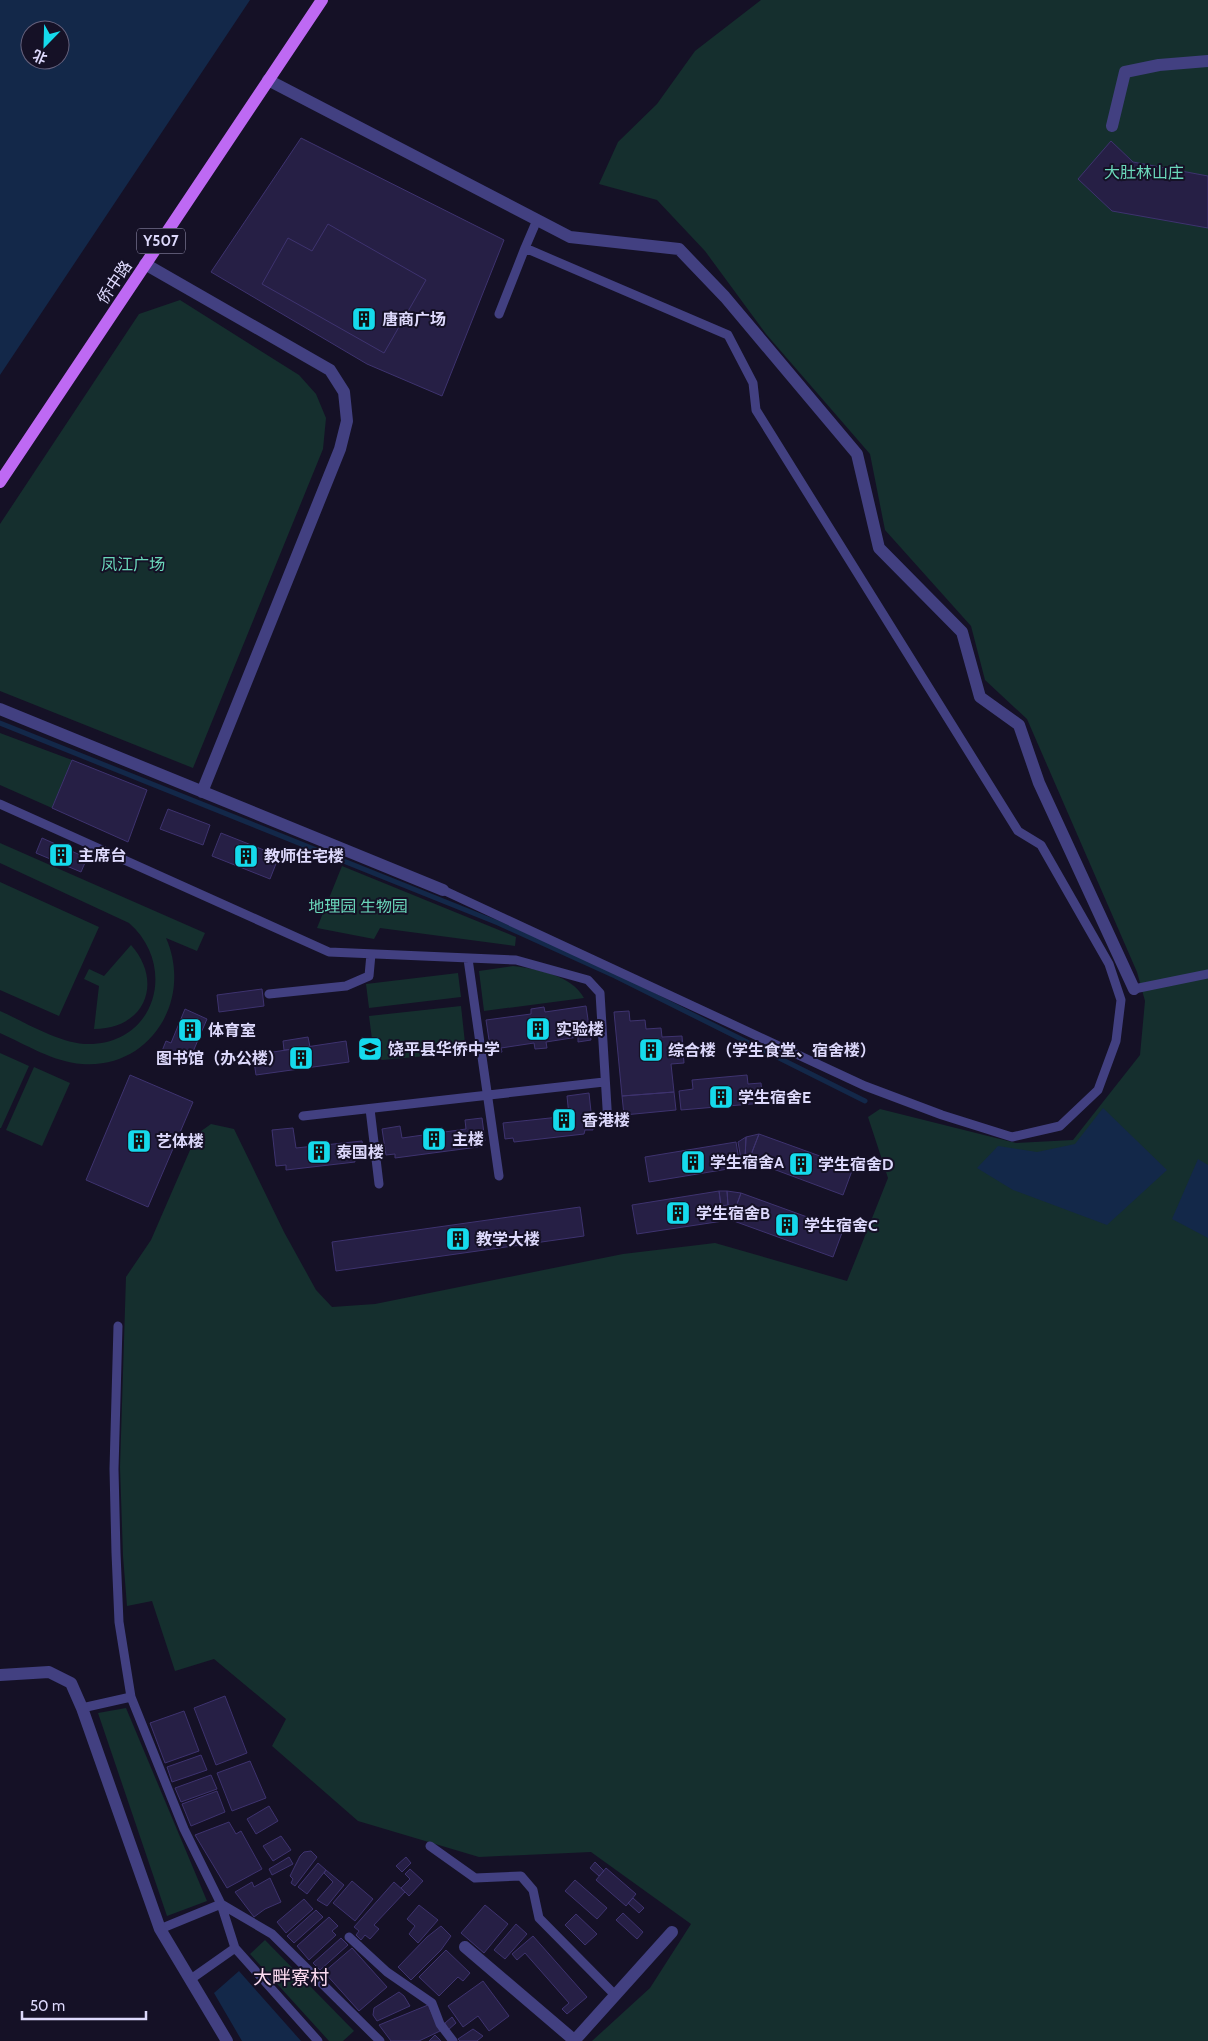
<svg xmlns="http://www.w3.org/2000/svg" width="1208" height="2041" font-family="Cabin,'Noto Sans SC',sans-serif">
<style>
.green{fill:#152f2e}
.water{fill:#132849;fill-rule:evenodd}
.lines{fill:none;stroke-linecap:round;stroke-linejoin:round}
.stream{stroke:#132849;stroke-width:5}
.building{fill:#261f45;stroke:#3e336f}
.service{stroke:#424081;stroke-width:9}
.minor{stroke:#424081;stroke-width:12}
.tertiary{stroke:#424081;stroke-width:12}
.primary{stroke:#be69f3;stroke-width:12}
.labels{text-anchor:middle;stroke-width:4;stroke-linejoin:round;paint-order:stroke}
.shield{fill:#151126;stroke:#a19dbc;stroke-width:1}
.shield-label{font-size:15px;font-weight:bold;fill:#ddd9fc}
.park-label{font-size:16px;fill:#6ad7ba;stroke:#151126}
.street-label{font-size:16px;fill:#ddd9fc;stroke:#151126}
.poi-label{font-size:16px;font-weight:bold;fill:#ddd9fc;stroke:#151126;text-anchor:start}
.quarter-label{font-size:19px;fill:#fcdbf1;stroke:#151126}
</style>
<rect width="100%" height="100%" fill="#151126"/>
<!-- green -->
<path class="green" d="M761,0H1208V2041H592L650,1988L691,1924L591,1852L479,1857L358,1821L272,1746L286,1719L214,1659L175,1671L152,1601L127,1606L123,1556L120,1467L126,1277L151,1240L197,1134L211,1124L234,1129L284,1232L316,1290L332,1307L375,1304L623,1254L715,1243L847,1281L888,1178L868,1117L880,1109L1016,1143L1073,1140L1140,1055L1145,1001L1137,972L1027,719L985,680L971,626L885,530L870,454L766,334L705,251L657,200L599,184L618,142L657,104L695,51Z
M180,300L299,375L316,394L326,418L323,449L193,768L0,691V524L139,314Z
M0,733L72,760L52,808L0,785Z
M0,843L205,933L197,951L166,938C193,999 151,1069 82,1064C53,1062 25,1044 0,1033V1011C27,1023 63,1046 93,1044C158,1040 176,964 129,923L0,863Z
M342,866L516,937L515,946L380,928L374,939L317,928Z
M0,882L99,927L59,1016L0,990Z
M131,945C164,982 145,1029 94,1029L99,986L84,979L89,969L104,976Z
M513,966C536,969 572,975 584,998L484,1011L479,971Z
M458,973L461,997L369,1008L366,984Z
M461,1006L465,1043L459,1053L382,1060L374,1055L369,1016Z
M0,1053L29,1066L1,1128H0Z
M34,1067L70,1083L42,1146L6,1130Z
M126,1708L207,1901L167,1916L98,1713Z
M265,1940L354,2031L343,2041H329L250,1954Z"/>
<!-- water -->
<path class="water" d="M0,0H250L0,375ZM30,30H60V60H30Z
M1103,1108L1167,1170L1107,1225L1013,1190L977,1168L998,1146L1037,1152L1075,1144Z
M1198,1159L1208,1165V1238L1172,1219Z
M239,1971L301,2041H242L214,1993Z"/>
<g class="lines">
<!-- stream -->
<path class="stream" d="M0,723L498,923L615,976L865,1101"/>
</g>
<!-- building -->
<path class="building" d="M301,138L504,240L442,396L367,364L211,272Z
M1111,141L1133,162L1208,176V228L1112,211L1078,179Z
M328,224L426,280L384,353L262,284L288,238L312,251Z
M72,760L147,790L128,842L52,808Z
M168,809L210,825L203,845L160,829Z
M221,833L279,856L270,879L212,856Z
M42,838L87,858L81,872L36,853Z
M262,989L264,1006L219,1012L217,995Z
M586,1006L591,1040L578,1042V1037L546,1042L547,1048L535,1049L534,1043L501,1048L502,1052L491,1053L486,1020L531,1014V1009L544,1007L545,1012Z
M185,1009L207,1019L189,1061L170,1053L168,1059L160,1056L166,1041L171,1043Z
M629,1011L630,1021L645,1020L646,1029L661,1028L662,1037L682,1036L684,1063L671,1064L674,1092L622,1096L614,1012Z
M308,1037L310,1047L284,1050L283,1041Z
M346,1041L349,1062L256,1075L253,1055Z
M130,1075L193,1102L148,1207L86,1180Z
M747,1075L748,1084L761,1083L763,1103L681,1110L679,1091L693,1089L692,1080Z
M674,1092L676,1110L624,1115L622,1096Z
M589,1093L593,1130H585L584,1134L514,1142L513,1138L505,1139L503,1123L569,1116L567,1096Z
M482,1118L485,1141L477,1142L478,1147L395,1158V1154L386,1155L382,1129L400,1126L402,1138L466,1129L465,1120Z
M293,1128L296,1148L362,1141L364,1156L354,1158L355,1162L286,1170V1165L276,1166L272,1130Z
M759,1134L853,1168L843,1195L749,1160Z
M759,1134L749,1160L745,1159L746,1137Z
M746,1137L745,1159H741L738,1142Z
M736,1142L740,1167L649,1182L645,1157Z
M719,1191L723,1221L637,1234L632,1205Z
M719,1191H727L728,1205L721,1206Z
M727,1191L741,1193L736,1207L728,1205Z
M741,1193L843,1230L833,1257L731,1220Z
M580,1207L584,1236L336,1271L332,1242Z
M225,1696L247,1753L216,1765L194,1708Z
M184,1711L199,1751L165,1763L150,1723Z
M201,1755L207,1770L172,1782L167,1767Z
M250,1761L266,1798L232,1811L217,1773Z
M211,1775L217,1789L181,1802L175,1788Z
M217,1791L225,1812L191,1826L182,1804Z
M269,1806L278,1821L256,1834L247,1819Z
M229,1822L236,1834L241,1831L262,1869L227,1888L195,1835Z
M281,1836L291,1850L273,1861L263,1846Z
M311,1851L317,1857L295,1886L291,1883L293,1879L290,1876L300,1856L304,1852Z
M289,1857L293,1864L272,1875L269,1869Z
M406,1857L411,1863L402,1872L396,1866Z
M595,1862L604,1871L599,1876L590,1868Z
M318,1863L326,1870L307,1894L298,1887Z
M606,1868L636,1894L626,1906L596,1880Z
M410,1869L423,1881L409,1896L401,1888L410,1879L405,1874Z
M326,1870L344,1885L327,1906L317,1900L333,1882L324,1873Z
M270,1878L281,1902L265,1909L254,1917L235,1892L252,1882L254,1887Z
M575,1880L607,1908L597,1919L565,1891Z
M352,1881L373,1899L355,1921L333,1903Z
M394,1882L405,1892L374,1925L379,1929L370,1939L365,1935L361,1940L356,1935L359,1931L354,1927Z
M633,1898L644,1908L639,1913L628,1903Z
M304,1899L313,1909L286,1933L277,1922Z
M419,1905L438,1920L418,1943L409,1934L415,1926L407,1919Z
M485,1905L508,1924L484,1953L461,1933Z
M316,1910L323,1917L294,1943L287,1936Z
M623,1913L643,1932L637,1939L616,1920Z
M576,1914L597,1934L585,1945L565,1925Z
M329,1917L338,1926L332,1931L336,1935L309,1960L297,1946Z
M516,1924L527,1934L505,1959L494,1950Z
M441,1926L451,1936L441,1950L411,1980L398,1967L427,1937Z
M533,1936L587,1997L567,2014L562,2009L569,2003L525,1953L517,1960L512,1954Z
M341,1938L348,1945L320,1970L313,1963Z
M352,1948L387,1987L359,2011L324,1972Z
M446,1950L470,1973L463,1981L458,1977L439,1996L419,1977Z
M483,1981L509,2016L489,2031L478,2016L463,2027L448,2006Z
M399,1992L404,1996L410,2006L377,2021L373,2015L374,2008Z
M428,2005L440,2031L419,2041H391L379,2025Z
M452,2017L456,2023L448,2030L445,2023Z
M473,2029L483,2036L477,2041H460L458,2039Z
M435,2035L441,2041H429Z"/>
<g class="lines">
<!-- service -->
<path class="service" d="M499,314L525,248
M0,804L329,952L516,960L588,980L600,993L608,1124
M443,890L865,1086L942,1115L1012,1137L1060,1126L1098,1090L1116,1041L1121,1000L1109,964L1041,845L1018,831L756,410L753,383L728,335L525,248L537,220
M468,959L499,1176
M1134,989L1208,974
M269,994L346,986L369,976L371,954
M370,1109L379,1184
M303,1116L604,1082
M118,1326L114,1469L116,1553L119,1622L131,1697L184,1829L221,1904L235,1948L318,2041
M82,1708L131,1697
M430,1846L475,1878L521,1876L533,1890L539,1918L615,1995
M160,1929L221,1904L272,1934L380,2041
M349,1937L387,1972L432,2003L440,2024L453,2041
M191,1979L235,1948"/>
<!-- minor -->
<path class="minor" d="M268,80L570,237L679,249L725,297L857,454L879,548L962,632L980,697L1019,725L1039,783L1134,989
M145,264L330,370L344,392L347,421L340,449L202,792
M0,709L443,890
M0,1675L49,1672L71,1683L82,1708L160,1929L227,2041
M465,1947L574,2040
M574,2041L672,1932"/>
<!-- tertiary -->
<path class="tertiary" d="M1112,126L1125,72L1159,65L1208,61"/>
<!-- primary -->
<path class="primary" d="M0,482L322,0"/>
</g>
<!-- icons -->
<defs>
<symbol id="building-square" viewBox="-11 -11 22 22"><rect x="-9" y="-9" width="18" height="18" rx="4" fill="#15daec" stroke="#151126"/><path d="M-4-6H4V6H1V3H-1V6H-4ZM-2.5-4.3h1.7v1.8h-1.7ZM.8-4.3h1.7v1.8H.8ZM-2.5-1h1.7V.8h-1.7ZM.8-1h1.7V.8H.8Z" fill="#111"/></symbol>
<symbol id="school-square" viewBox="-11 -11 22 22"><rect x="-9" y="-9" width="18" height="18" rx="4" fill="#15daec" stroke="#151126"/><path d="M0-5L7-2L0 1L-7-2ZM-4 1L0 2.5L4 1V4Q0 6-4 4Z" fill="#111"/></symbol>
</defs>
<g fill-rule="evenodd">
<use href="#building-square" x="350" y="305" width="28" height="28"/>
<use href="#building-square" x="47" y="841" width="28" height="28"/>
<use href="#building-square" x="232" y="842" width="28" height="28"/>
<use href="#building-square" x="524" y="1015" width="28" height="28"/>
<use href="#building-square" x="176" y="1016" width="28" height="28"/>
<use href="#school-square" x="356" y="1035" width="28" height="28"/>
<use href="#building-square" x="637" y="1036" width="28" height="28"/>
<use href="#building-square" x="287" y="1044" width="28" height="28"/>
<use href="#building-square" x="707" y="1083" width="28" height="28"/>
<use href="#building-square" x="550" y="1106" width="28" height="28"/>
<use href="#building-square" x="420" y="1125" width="28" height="28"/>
<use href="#building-square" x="125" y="1127" width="28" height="28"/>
<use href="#building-square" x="305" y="1138" width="28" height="28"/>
<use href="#building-square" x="679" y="1148" width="28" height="28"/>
<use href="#building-square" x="787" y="1150" width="28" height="28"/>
<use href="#building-square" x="664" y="1199" width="28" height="28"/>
<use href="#building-square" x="773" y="1211" width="28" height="28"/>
<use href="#building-square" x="444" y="1225" width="28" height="28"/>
</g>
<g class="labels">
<!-- shield labels -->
<rect class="shield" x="137" y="228.5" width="48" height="25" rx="4"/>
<g class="shield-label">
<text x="161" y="246">Y507</text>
</g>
<!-- park labels -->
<g class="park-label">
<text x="1144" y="178">大肚林山庄</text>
<text x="133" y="570">凤江广场</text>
<text x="358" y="912">地理园 生物园</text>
</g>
<!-- street labels -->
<g class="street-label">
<text transform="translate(114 282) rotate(-56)" y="6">侨中路</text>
</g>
<!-- poi labels -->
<g class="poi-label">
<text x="382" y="325">唐商广场</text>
<text x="78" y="861">主席台</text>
<text x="264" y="862">教师住宅楼</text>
<text x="556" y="1035">实验楼</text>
<text x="208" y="1036">体育室</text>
<text x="388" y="1055">饶平县华侨中学</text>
<text x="668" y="1056">综合楼（学生食堂、宿舍楼）</text>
<text x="284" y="1064" text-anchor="end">图书馆（办公楼）</text>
<text x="738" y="1103">学生宿舍E</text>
<text x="582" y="1126">香港楼</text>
<text x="452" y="1145">主楼</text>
<text x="156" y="1147">艺体楼</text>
<text x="336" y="1158">泰国楼</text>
<text x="710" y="1168">学生宿舍A</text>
<text x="818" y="1170">学生宿舍D</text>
<text x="696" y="1219">学生宿舍B</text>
<text x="804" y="1231">学生宿舍C</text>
<text x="476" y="1245">教学大楼</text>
</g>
<!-- quarter labels -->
<g class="quarter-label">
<text x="291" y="1984">大畔寮村</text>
</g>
</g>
<!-- north arrow -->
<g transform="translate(45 45) rotate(203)"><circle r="24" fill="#151126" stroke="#65617c"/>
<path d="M0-4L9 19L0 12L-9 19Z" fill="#15daec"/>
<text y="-8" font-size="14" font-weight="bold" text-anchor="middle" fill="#ddd9fc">北</text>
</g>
<!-- scale -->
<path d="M22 2011v8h124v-8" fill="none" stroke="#ddd9fc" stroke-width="2.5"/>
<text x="30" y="2011" font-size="15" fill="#ddd9fc" stroke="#151126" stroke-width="4" paint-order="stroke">50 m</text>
</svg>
